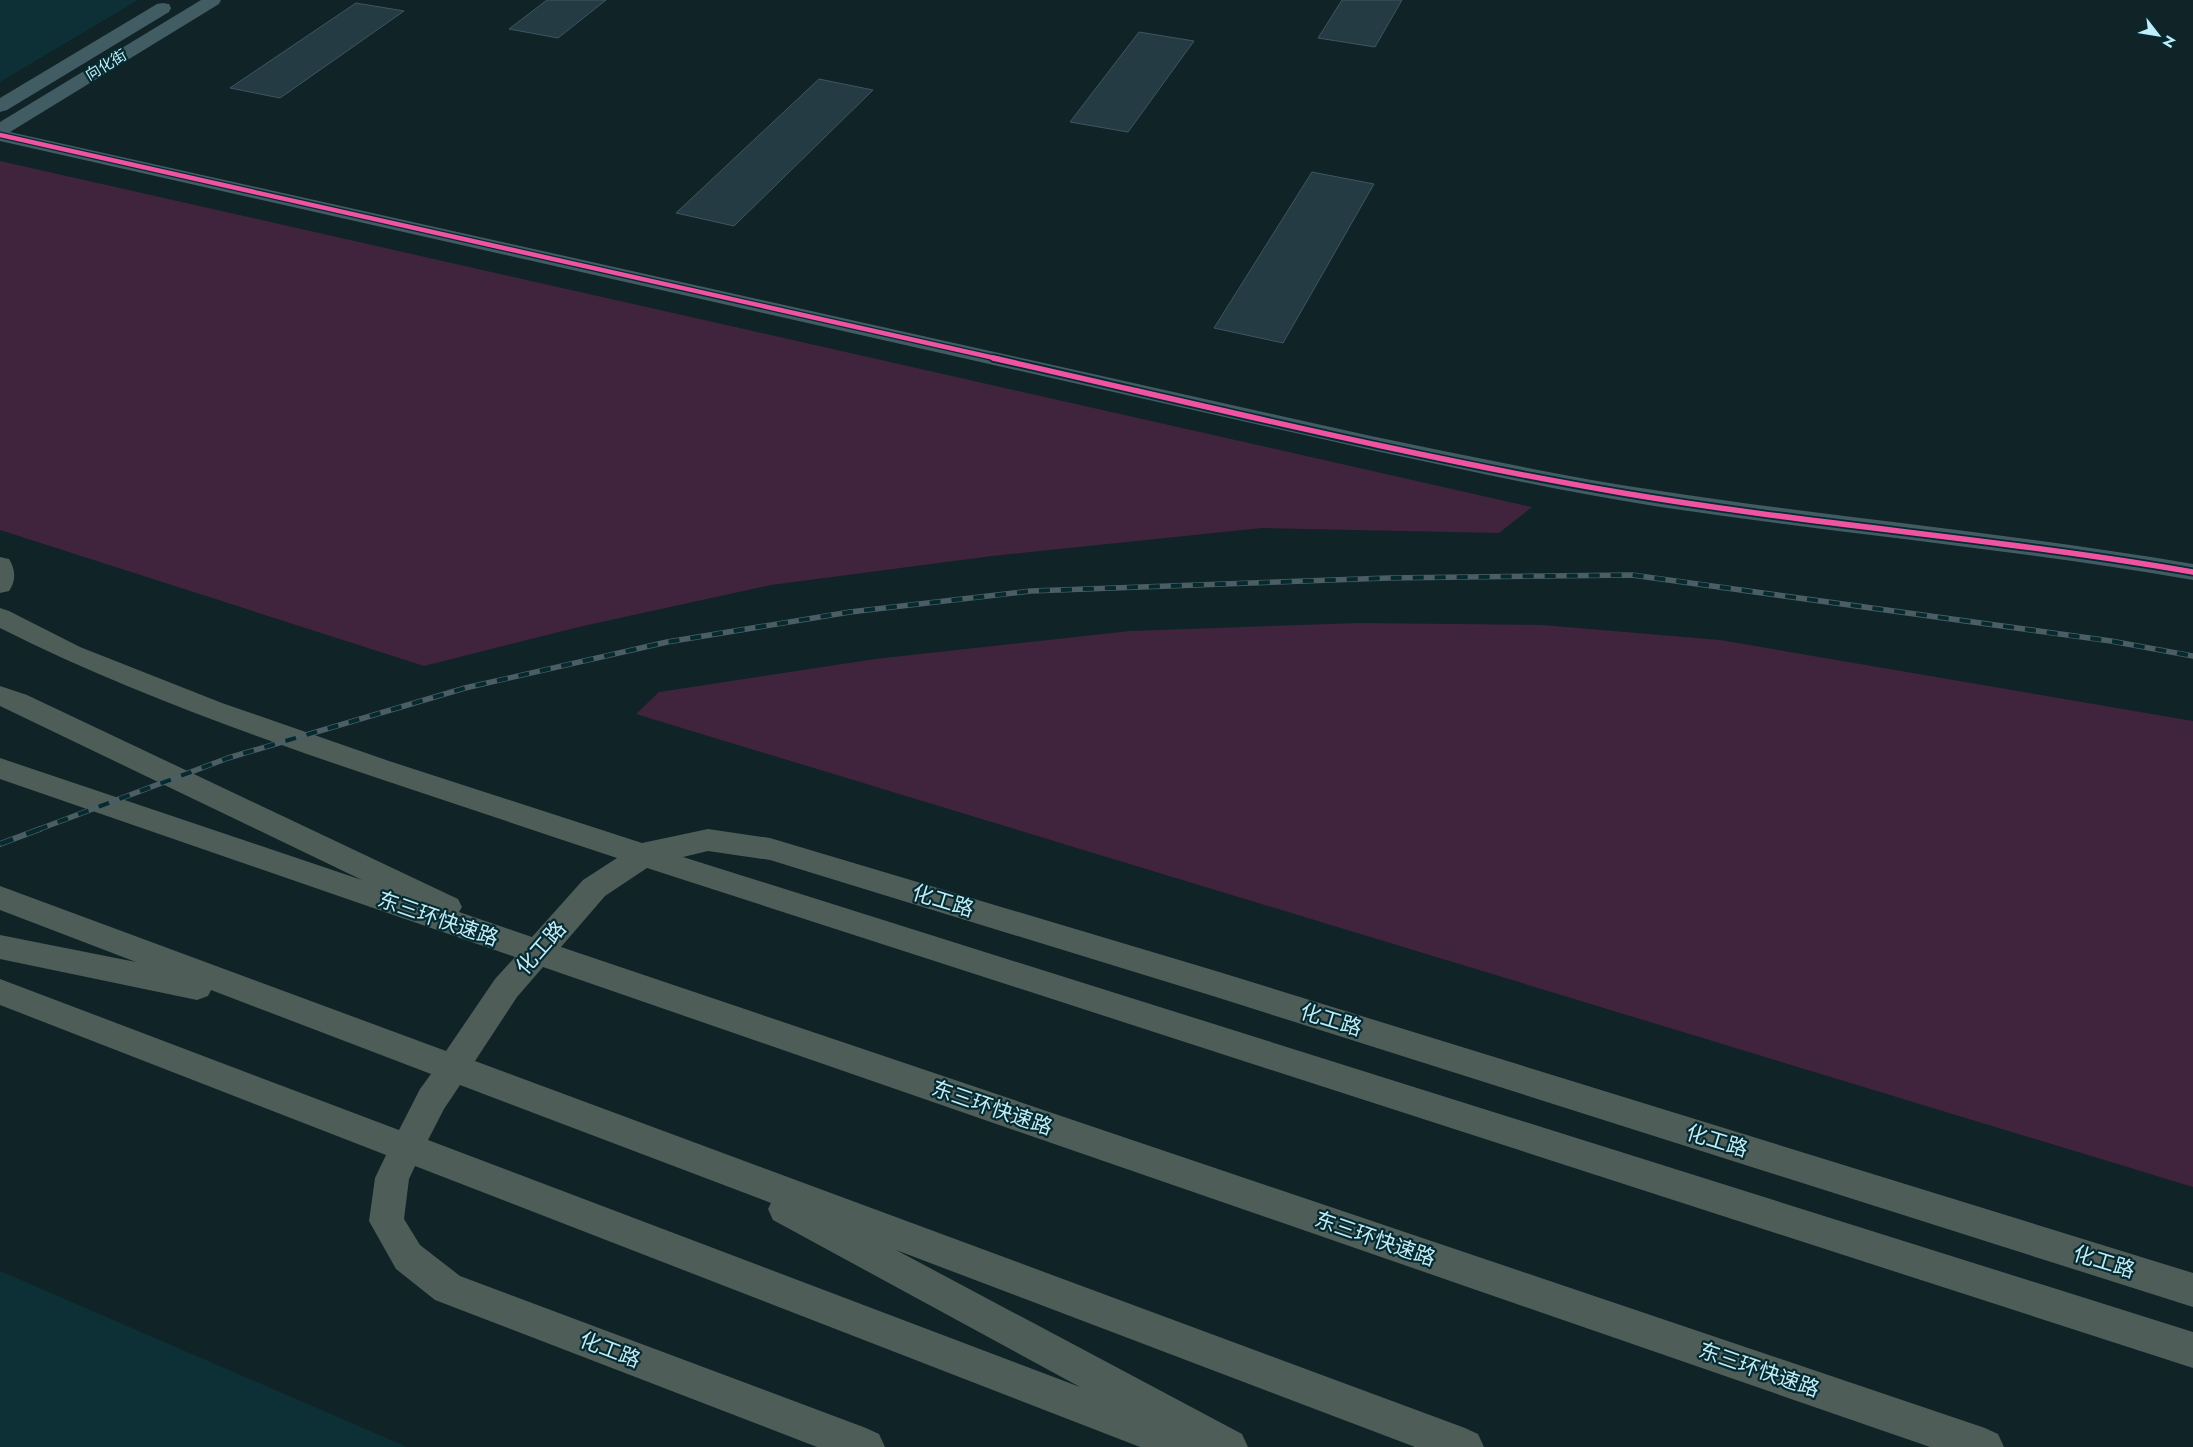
<svg xmlns="http://www.w3.org/2000/svg" width="2193" height="1447" font-family="Jost,'Noto Sans SC',sans-serif">
<style>
.built{fill:#0d3037}
.green{fill:#40233d}
.building{fill:#243b44;stroke:#3e5660}
.lines{fill:none;stroke-linecap:round;stroke-linejoin:round}
.secondary{fill:#415c62;fill-rule:evenodd}
.highway{fill:#4e5d58;fill-rule:evenodd}
.rail-far1-casing{stroke:#4a5e63;stroke-width:5.5}
.rail-casing{stroke:#4a5e63;stroke-width:6}
.rail-far1{stroke:#072930;stroke-width:4;stroke-dasharray:11;stroke-linecap:butt}
.rail{stroke:#072930;stroke-width:4.5;stroke-dasharray:14;stroke-linecap:butt}
.cycleway-far1-casing{stroke:#072930;stroke-width:7}
.cycleway-casing{stroke:#072930;stroke-width:9}
.cycleway-far1{stroke:#f153a3;stroke-width:4.5}
.cycleway{stroke:#f153a3;stroke-width:5.5}
.labels{text-anchor:middle;stroke-width:4.5;stroke-linejoin:round;paint-order:stroke}
.far-street-label{font-size:15px;fill:#bfedf8;stroke:#072930}
.near-street-label{font-size:21px;fill:#bfedf8;stroke:#072930}
</style>
<rect width="100%" height="100%" fill="#102327"/>
<!-- built -->
<path class="built" d="M0,0H138L0,82Z
M0,1271L407,1447H0Z"/>
<!-- green -->
<path class="green" d="M0,161L1532,507L1499,533L1262,528L992,556L771,585L583,626L424,666L0,530Z
M1359,623L1542,625L1720,640L2193,721V1187L636,714L659,692L875,659L1130,631Z"/>
<!-- building -->
<path class="building" d="M547,0H606L558,38L509,29Z
M1342,0H1402L1375,47L1318,38Z
M356,3L404,11L280,98L230,88Z
M1139,32L1194,41L1128,132L1070,122Z
M819,79L873,90L734,226L676,213Z
M1312,172L1374,184L1283,343L1214,328Z"/>
<g class="lines">
<!-- secondary -->
<path class="secondary" d="M201,0H221L219,4L10,132L1371,436C1465,455 1559,476 1654,490C1834,518 2014,533 2193,564V580C2014,549 1834,533 1654,506C1559,491 1465,470 1371,450L0,141V122Z
M163,3L169,4L171,8L169,12L7,110L0,112V98L157,4Z"/>
<!-- highway -->
<path class="highway" d="M0,557L9,559C16,570 16,581 9,591L0,593Z
M0,608L9,611L80,647L222,703L389,761L642,843L708,829L770,838L1216,971L2193,1273V1307L1216,997L770,860L708,851L683,857L2193,1332V1368L647,868L605,896L561,947L1985,1428L1998,1434L2004,1447H1930L543,967L517,997L475,1061L1465,1428L1478,1434L1484,1447H1415L896,1250L1242,1434L1248,1447H1140L415,1166L409,1179L404,1219L420,1245L460,1276L866,1428L879,1434L885,1447H817L435,1300L396,1269L369,1221L375,1178L386,1155L0,1005V979L399,1130L420,1089L431,1074L211,990L208,996L197,1000L0,959V935L136,962L0,910V886L446,1051L495,979L515,957L0,779V758L362,880L0,706V686L27,695L458,899L462,907L459,912L532,937L583,880L617,858C513,823 408,789 304,753C200,716 99,678 0,628ZM460,1085L771,1203L768,1209L773,1220L1080,1387L428,1140L444,1109Z"/>
<defs>
<path id="rail-far1" d="M37,830L228,758L465,688L667,642L850,612L1031,591L1388,578L1632,575L2111,641L2193,656"/>
<path id="rail" d="M0,844L40,829"/>
</defs>
<!-- rail-far1 casing -->
<use href="#rail-far1" class="rail-far1-casing"/>
<!-- rail casing -->
<use href="#rail" class="rail-casing"/>
<!-- rail-far1 -->
<use href="#rail-far1" class="rail-far1"/>
<!-- rail -->
<use href="#rail" class="rail"/>
<defs>
<path id="cycleway-far1" d="M0,135L999,359"/>
<path id="cycleway" d="M993,358C1202,405 1411,457 1623,493C1812,525 2004,539 2193,572"/>
</defs>
<!-- cycleway-far1 casing -->
<use href="#cycleway-far1" class="cycleway-far1-casing"/>
<!-- cycleway casing -->
<use href="#cycleway" class="cycleway-casing"/>
<!-- cycleway-far1 -->
<use href="#cycleway-far1" class="cycleway-far1"/>
<!-- cycleway -->
<use href="#cycleway" class="cycleway"/>
</g>
<g class="labels">
<!-- far-street labels -->
<g class="far-street-label">
<text transform="translate(106 65) rotate(-31)" y="5">向化街</text>
</g>
<!-- near-street labels -->
<g class="near-street-label">
<text transform="translate(943 901) rotate(17)" y="7">化工路</text>
<text transform="translate(438 919) rotate(19)" y="7">东三环快速路</text>
<text transform="translate(541 948) rotate(-49)" y="7">化工路</text>
<text transform="translate(1331 1020) rotate(17)" y="7">化工路</text>
<text transform="translate(992 1108) rotate(19)" y="7">东三环快速路</text>
<text transform="translate(1717 1141) rotate(17)" y="7">化工路</text>
<text transform="translate(1375 1239) rotate(19)" y="7">东三环快速路</text>
<text transform="translate(2104 1262) rotate(17)" y="7">化工路</text>
<text transform="translate(610 1350) rotate(21)" y="7">化工路</text>
<text transform="translate(1759 1370) rotate(19)" y="7">东三环快速路</text>
</g>
</g>
<!-- north arrow -->
<g transform="translate(2158 35) rotate(121)" stroke="#072930" stroke-width="4" paint-order="stroke">
<path d="M0-4L9 19L0 12L-9 19Z" fill="#bfedf8"/>
<text y="-8" font-size="14" font-weight="bold" text-anchor="middle" fill="#bfedf8">N</text>
</g>
</svg>
